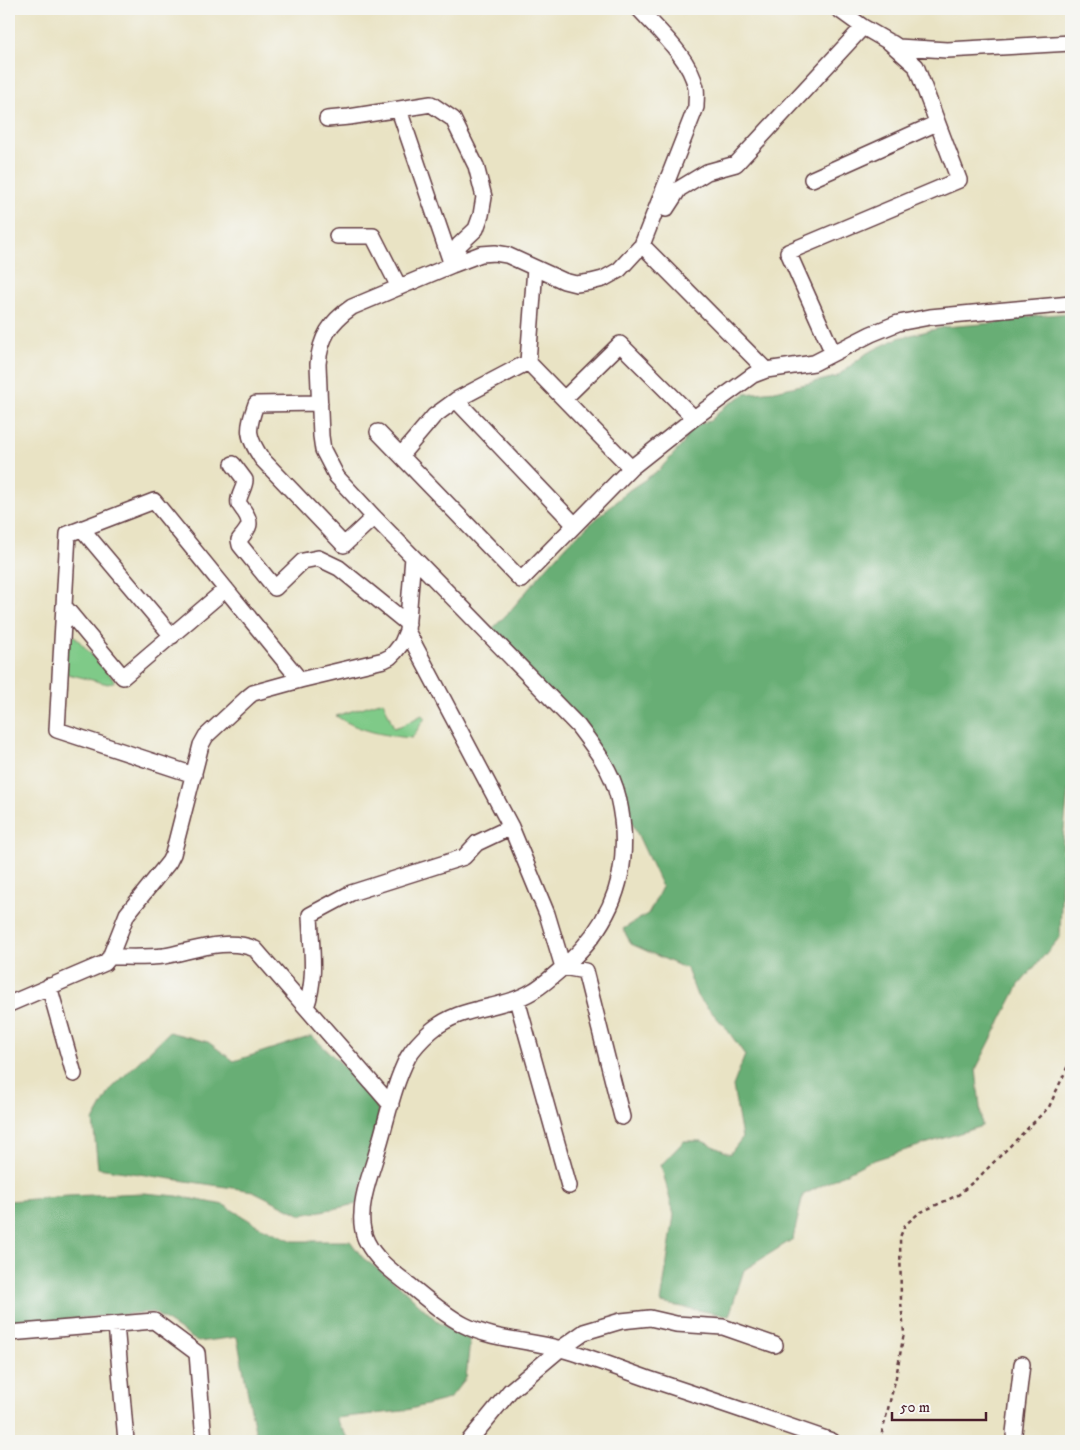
<svg xmlns="http://www.w3.org/2000/svg" width="1080" height="1450" font-family="'IM FELL DW Pica',serif">
<style>
.green{fill:#7fca88;stroke:#64745a}
.forest{fill:#67ae74;stroke:#586650}
.lines{fill:none;stroke-linecap:round;stroke-linejoin:round}
.minor-casing{stroke:#623c42;stroke-width:18}
.path{stroke:#623c42;stroke-width:2.5;stroke-dasharray:4 4;stroke-linecap:butt}
.minor{stroke:#fff;stroke-width:15}
</style>
<rect width="100%" height="100%" fill="#f6f6f2"/>
<filter id="ink" filterUnits="userSpaceOnUse"><feTurbulence type="fractalNoise" baseFrequency=".02" numOctaves="2"/><feDisplacementMap in="SourceGraphic" scale="10" xChannelSelector="R" yChannelSelector="G"/><feConvolveMatrix kernelMatrix="1 2 1 2 8 2 1 2 1" color-interpolation-filters="sRGB"/></filter>
<filter id="wash" filterUnits="userSpaceOnUse"><feTurbulence type="fractalNoise" baseFrequency=".0096" numOctaves="4" result="noise"/><feDisplacementMap in="SourceGraphic" scale="20" xChannelSelector="R" yChannelSelector="G"/><feGaussianBlur stdDeviation="1.12" result="paint"/><feColorMatrix in="noise" values="0 0 0 0 0 0 0 0 0 0 0 0 0 0 0 0 0 1.4 0 .05"/><feComposite in="paint" operator="in"/></filter>
<g filter="url(#wash)">
<rect width="100%" height="100%" fill="#e9e3c4"/>
<!-- green -->
<path class="green" d="M63,623L115,681L108,684L60,672Z
M383,701L394,728L403,725L422,715L425,718L412,738C386,736 358,731 336,716Z"/>
<!-- forest -->
<path class="forest" d="M1071,313V787L1068,791L1063,839L1060,937L1019,985L976,1069L982,1126L868,1162L803,1195L793,1239L744,1270L729,1316L661,1303L674,1215L661,1165L684,1141H702L730,1154L742,1138L733,1086L745,1055L726,1028L697,996L687,969L631,944L623,929L649,913L662,887L611,777L589,740L489,632L510,611L547,567L569,543L628,491L659,470L683,444L691,426L710,421L724,407L745,394L775,391L836,377L867,353L898,338L945,327L995,323L1022,317Z
M169,1032L208,1042L234,1061L312,1036L372,1093L380,1117L357,1204L301,1215L253,1191L98,1168L93,1121L111,1089Z
M144,1193L177,1196L224,1205L257,1225L293,1241H350L363,1258L399,1285L438,1322L470,1340L466,1378L449,1399L403,1411L335,1418L350,1441H257L237,1337L198,1342L153,1312L9,1324V1201L68,1196Z"/>
</g>
<g filter="url(#ink)">
<g class="lines">
<defs>
<path id="minor" d="M639,9C659,31 690,58 696,88C697,94 696,101 696,107L642,245L619,270L603,279L591,282L576,284L564,281L507,255L495,253L481,254L452,265L352,307C330,322 320,338 318,364L321,436L323,450L337,477L374,517L578,726C594,747 612,770 618,797C633,861 618,916 569,962C558,972 546,983 533,991C500,1011 462,1004 431,1031C423,1038 414,1047 408,1057C393,1086 387,1120 377,1152C372,1171 362,1193 362,1214C361,1222 363,1235 367,1242C377,1262 396,1274 412,1287C429,1301 445,1315 464,1325C493,1340 529,1340 561,1349C590,1357 620,1369 649,1379C710,1399 771,1420 832,1441
M892,43L898,47L947,50L1071,43
M399,110L452,265
M327,119L349,117L431,104L453,119L476,166L484,197L481,215L476,229L459,245L455,264
M812,179L937,123
M658,204L666,209L679,189L707,172L736,164L863,27
M337,236H373L399,287
M642,245L766,370
M535,268L528,362L631,468
M833,353L788,252L959,180L916,66L889,42L863,27L838,9
M564,399L620,344L694,418
M456,400L575,525
M320,403L256,404C247,430 246,435 262,459L344,545L374,517
M378,432L521,580L631,468L694,418L753,375L766,370L814,363L871,334L898,323L930,317L1071,304
M401,455L434,416L456,400L528,362
M233,464L245,480C245,488 237,497 239,504C240,505 243,510 244,511C253,524 249,528 239,540L240,545L275,588L303,561L318,558L339,568L408,624
M82,529L172,636
M64,606L123,677L226,589
M407,631L511,827L547,914L563,967L585,971L622,1117
M194,775L57,730L68,534L154,501L300,680
M110,957C127,957 146,958 164,956C193,951 226,937 255,949L391,1105
M49,986L74,1074
M517,1000L569,1186
M9,1004L105,963L110,957L127,914L169,862L173,854L201,745L206,736L248,697L253,693L300,680L384,660L390,657L395,652L402,643L407,631L413,557
M306,1007C317,978 311,946 310,915L351,893L464,857L477,843L511,827
M116,1324L126,1441
M9,1333L154,1321L197,1353L204,1441
M469,1441L510,1391L560,1349L584,1332L621,1321L650,1318L676,1324L723,1327L775,1345
M1015,1441L1014,1433L1022,1364"/>
</defs>
<!-- minor casing -->
<use href="#minor" class="minor-casing"/>
<!-- path -->
<path class="path" d="M880,1441L896,1377L904,1333L901,1302L900,1237L905,1225L919,1213L958,1195L981,1175L1049,1107L1071,1059"/>
<!-- minor -->
<use href="#minor" class="minor"/>
</g>
</g>
<!-- margin -->
<rect width="1080" height="1450" fill="none" stroke="#f6f6f2" stroke-width="30"/>
<!-- scale -->
<path d="M892 1412v8h94v-8" fill="none" stroke="#4a1f2b" stroke-width="2.5"/>
<text x="900" y="1412" font-size="15" fill="#4a1f2b" stroke="#f6f6f2" stroke-width="4" paint-order="stroke">50 m</text>
</svg>
